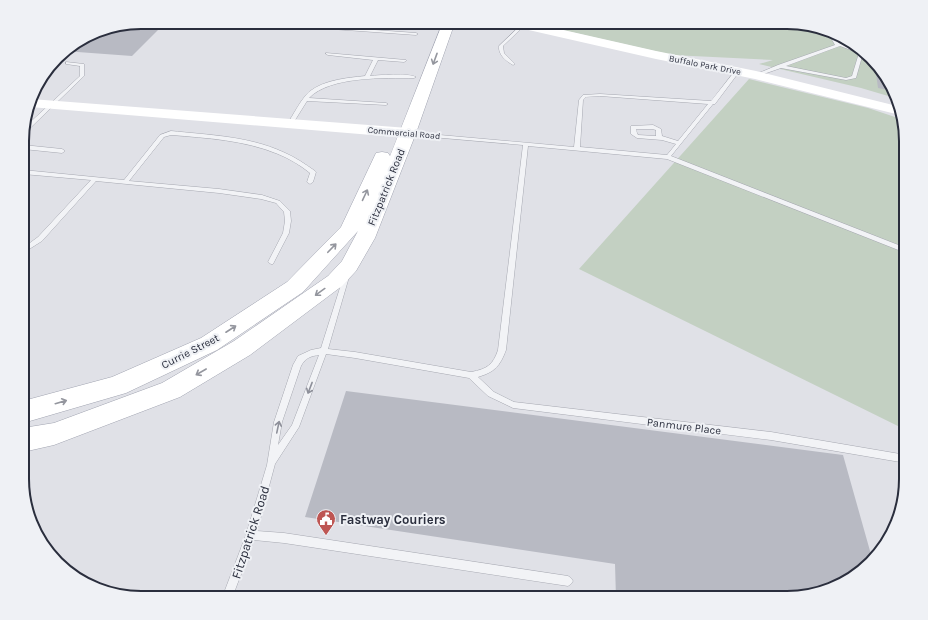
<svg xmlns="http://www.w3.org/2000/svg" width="928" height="620" font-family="Karla,sans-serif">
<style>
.green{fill:#c3d0c2}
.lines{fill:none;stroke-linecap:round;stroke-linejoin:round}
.stream{stroke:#9faac3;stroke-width:2.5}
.building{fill:#b8bac3}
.lane-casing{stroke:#a6a8b1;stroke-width:1}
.primary-casing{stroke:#a1a4b1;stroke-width:1}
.highway-casing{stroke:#898d9c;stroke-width:1}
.lane{fill:#f2f3f6;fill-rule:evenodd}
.secondary{fill:#fff;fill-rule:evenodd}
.primary{fill:#fff;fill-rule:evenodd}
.highway{fill:#fff;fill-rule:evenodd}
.oneway{stroke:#94969e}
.oneway2{stroke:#8e909a}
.labels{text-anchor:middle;stroke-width:4;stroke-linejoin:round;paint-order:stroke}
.far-street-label{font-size:9px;fill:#2a2e3d;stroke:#eff1f5}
.street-label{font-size:11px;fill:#2a2e3d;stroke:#eff1f5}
.near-poi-label{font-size:13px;font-weight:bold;fill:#2a2e3d;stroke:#eff1f5;text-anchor:start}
.near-street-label{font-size:13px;fill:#2a2e3d;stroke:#eff1f5}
.rim{fill:none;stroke:#2a2e3d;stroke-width:2}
</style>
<rect width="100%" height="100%" fill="#e0e1e7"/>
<!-- green -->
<path class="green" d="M544,22H787L825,28L853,42L890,82L895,98L861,88L759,64L773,60L672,55L558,29Z
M749,79L868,108L901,119L906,134V430L579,269Z"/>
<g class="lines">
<!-- stream -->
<path class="stream" d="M738,22L769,24L778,22"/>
</g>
<!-- building -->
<path class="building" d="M141,22H166L132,56L64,51L96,31Z
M875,66L890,82L893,91L878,88Z
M346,391L843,455L872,558L846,582L794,598H616L615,564L305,517Z"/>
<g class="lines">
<defs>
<path id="lane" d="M245,22H265L416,33L418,34L416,35L247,23Z
M522,24L525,25L503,46L504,53L515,64L513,65C506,61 498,55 499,46Z
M824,28C831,31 835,36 839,43L861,50L863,53L856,78L846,80L781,68L758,76L754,75L778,65L835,45L831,38L823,29ZM840,46L859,53L852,76L846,78L786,66Z
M326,53L406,60V61L404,62L378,60L370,76C380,75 408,73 416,77L414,78C385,78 330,76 309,98L386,103L388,104L386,105L307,101L292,125H288L287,124C294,114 299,103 306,95C320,80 347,78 365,76L373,60L328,55L326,54Z
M66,62L84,64V76L25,133L23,134V129L80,76V66L66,64Z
M735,71L739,72L715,104H713L671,156L906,248V253L667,159L528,146L506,350C500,366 495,372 478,377L494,392L514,402L771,432L906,455V463L771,440L513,408L488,396L469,378L355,358L326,354L299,427L275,464L257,531L284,533L568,576L571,578L573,581L571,584L568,586L284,543L254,540L232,598H222L246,535L267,465L274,422L293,365L298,356L311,350L321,348L344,275H346L349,277L328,349L355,352L471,372C487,369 493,365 498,350L523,145L408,135L406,134V132L574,147L579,100L583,95L600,94L711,101ZM600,96L708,104L678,141L662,136L661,129L653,125L631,126V134L637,138L662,140L676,144L667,155L580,147L583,100L586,97ZM636,129H652L656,130V136L638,135L637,133ZM319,355L292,425L278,445L282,422L301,366C305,358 311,356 319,355Z
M171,131C208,135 248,136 283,152C295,157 305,164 315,171L316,172L313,182L310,184L307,182L310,173C300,165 290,159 278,154C244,140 207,138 171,135L164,137L129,181L219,189L262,195L280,201L290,211L291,221L289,233L273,264H271L268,262L283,233L285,221L284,212L276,203L261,199L219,193L96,181L42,241L23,253V248L38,237L91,180L23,174V170L124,180L160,135Z
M23,145L62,149L65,151L62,153L23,149Z"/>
<path id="primary" d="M443,22H455L416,133L375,238L356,271L342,286L250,355L180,397L54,445L23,452V428L54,423L162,383L234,341L328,276L342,261L358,231L303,292L217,350L126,393L23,423V401L112,377L201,338L287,282L341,227L376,153L382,152L388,153L390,156Z"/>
<path id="highway" d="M507,22H522L523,23L516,27L508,25Z"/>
</defs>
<!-- lane casing -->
<use href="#lane" class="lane-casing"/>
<!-- primary casing -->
<use href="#primary" class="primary-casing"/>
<!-- highway casing -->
<use href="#highway" class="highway-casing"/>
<!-- lane -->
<use href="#lane" class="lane"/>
<!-- secondary -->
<path class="secondary" d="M505,22H528L656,51L756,71L897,106L900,115L755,79L656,59L511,26Z
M31,99L408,128L414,130L416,133L414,136L408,138L30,107Z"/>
<!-- primary -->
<use href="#primary" class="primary"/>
<!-- highway -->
<use href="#highway" class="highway"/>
</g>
<!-- one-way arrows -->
<defs><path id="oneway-shaft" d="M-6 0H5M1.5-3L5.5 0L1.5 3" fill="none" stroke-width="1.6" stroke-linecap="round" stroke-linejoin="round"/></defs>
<g class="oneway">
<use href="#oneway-shaft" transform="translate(435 59) rotate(110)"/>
<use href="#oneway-shaft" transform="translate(365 195) rotate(-65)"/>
<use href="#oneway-shaft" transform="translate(332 248) rotate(-46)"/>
<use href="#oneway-shaft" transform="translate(320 292) rotate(144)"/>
<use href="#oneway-shaft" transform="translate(231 329) rotate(-33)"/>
<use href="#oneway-shaft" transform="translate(201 372) rotate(150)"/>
<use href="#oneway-shaft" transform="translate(61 402) rotate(-16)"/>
</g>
<g class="oneway2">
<use href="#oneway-shaft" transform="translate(310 388) rotate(111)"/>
<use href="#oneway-shaft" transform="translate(278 427) rotate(-78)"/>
</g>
<!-- icons -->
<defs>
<symbol id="civic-pin" viewBox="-11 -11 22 30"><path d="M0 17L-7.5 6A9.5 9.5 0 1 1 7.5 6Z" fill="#be5653" stroke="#eff1f5"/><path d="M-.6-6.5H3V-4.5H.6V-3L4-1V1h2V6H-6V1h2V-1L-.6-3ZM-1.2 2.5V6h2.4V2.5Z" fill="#fff"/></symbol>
</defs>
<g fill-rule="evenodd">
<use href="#civic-pin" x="315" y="508" width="22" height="30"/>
</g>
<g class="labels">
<!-- far-street labels -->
<g class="far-street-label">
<text transform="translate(705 65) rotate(11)" y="3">Buffalo Park Drive</text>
<text transform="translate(404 133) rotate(5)" y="3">Commercial Road</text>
</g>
<!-- street labels -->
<g class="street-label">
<text transform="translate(386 187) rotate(-68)" y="4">Fitzpatrick Road</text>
<text transform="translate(190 351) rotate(-27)" y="4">Currie Street</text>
<text transform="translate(684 426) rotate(7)" y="4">Panmure Place</text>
</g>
<!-- near-poi labels -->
<g class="near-poi-label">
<text x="340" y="524">Fastway Couriers</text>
</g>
<!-- near-street labels -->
<g class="near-street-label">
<text transform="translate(250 532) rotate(-72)" y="5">Fitzpatrick Road</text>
</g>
</g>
<!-- crop -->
<path d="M0 0H928V620H0ZM141 29H787A112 112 0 0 1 899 141V479A112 112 0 0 1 787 591H141A112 112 0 0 1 29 479V141A112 112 0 0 1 141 29Z" fill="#eff1f5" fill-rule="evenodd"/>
<path class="rim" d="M141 29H787A112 112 0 0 1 899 141V479A112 112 0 0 1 787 591H141A112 112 0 0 1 29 479V141A112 112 0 0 1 141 29Z"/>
</svg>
